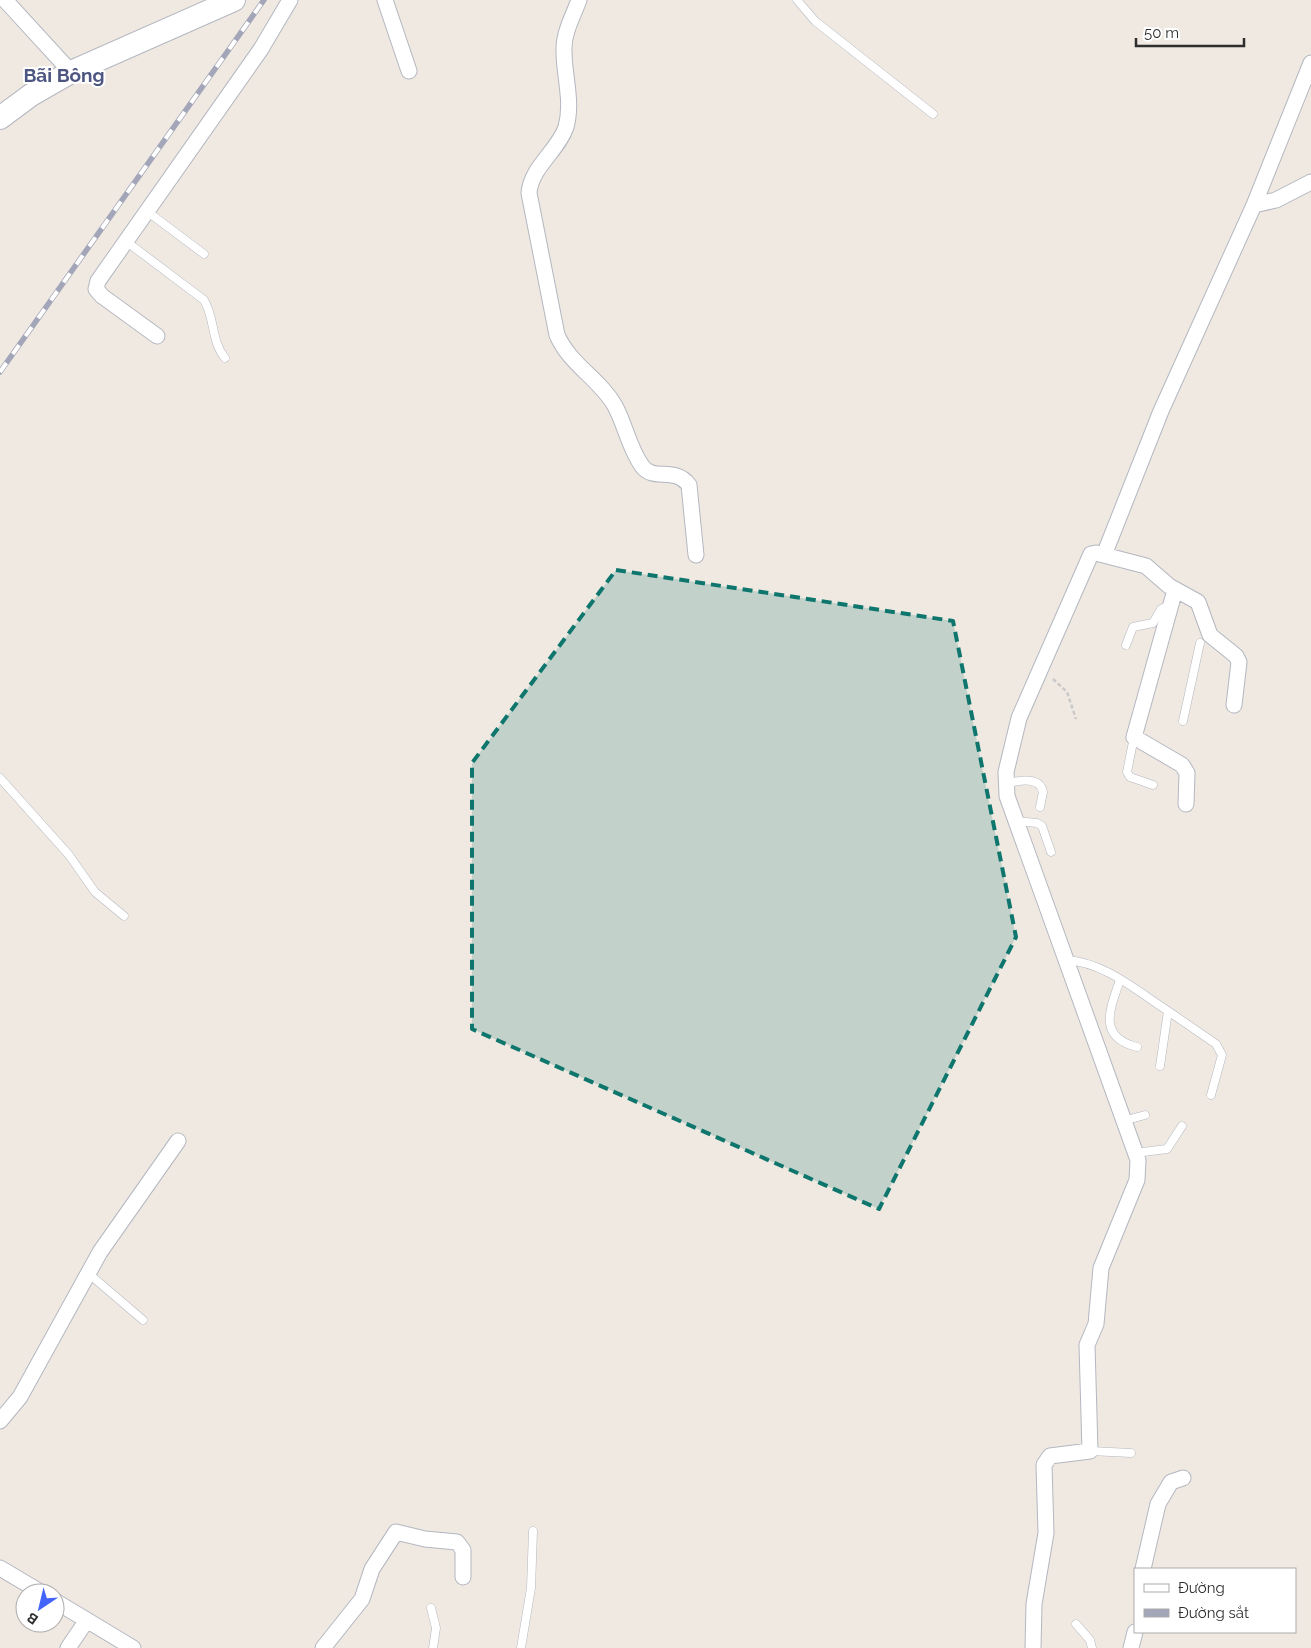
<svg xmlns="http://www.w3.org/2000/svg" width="1311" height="1648" font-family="Raleway,sans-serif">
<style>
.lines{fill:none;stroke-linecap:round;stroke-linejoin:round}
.lane-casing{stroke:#b4b7c1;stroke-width:9}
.street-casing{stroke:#b4b7c1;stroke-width:17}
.secondary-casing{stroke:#b4b7c1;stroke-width:24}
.path{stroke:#c9c9c9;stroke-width:2.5;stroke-dasharray:4 2.5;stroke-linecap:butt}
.lane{stroke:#fff;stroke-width:8}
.street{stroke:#fff;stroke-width:15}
.secondary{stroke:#fff;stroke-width:22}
.rail-casing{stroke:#a3a6b8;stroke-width:5.5}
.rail{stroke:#fff;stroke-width:4;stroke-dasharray:11;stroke-linecap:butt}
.marked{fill:#0f766e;fill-opacity:0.2;stroke:#0f766e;stroke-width:4;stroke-dasharray:10 6;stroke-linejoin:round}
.labels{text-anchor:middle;stroke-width:4;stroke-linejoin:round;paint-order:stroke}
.district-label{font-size:19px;font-weight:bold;fill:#4d5680;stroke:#fff}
</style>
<rect width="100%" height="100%" fill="#efe9e1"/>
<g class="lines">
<defs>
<path id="lane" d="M797,0L815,21L933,114
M148,212L204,254
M127,242L204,300C215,318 211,341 225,358
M1126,645L1133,627L1153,623L1161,609L1169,605
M1183,721L1200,643
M1134,737L1127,772L1130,777L1153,785
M0,778L69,855L95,892L124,916
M1005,784C1016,781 1040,775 1043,792L1040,807
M1016,821L1037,823L1042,826L1051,852
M1066,960C1104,962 1137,991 1168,1011L1160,1066
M1120,980C1110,1009 1097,1037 1137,1047
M1168,1011L1216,1044L1222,1055L1211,1095
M1123,1121L1145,1115
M1135,1153L1167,1149L1182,1126
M88,1273L143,1320
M1090,1451L1131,1453
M431,1608L436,1628L433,1648
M1076,1624L1090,1640L1092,1648
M521,1648L531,1588L533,1531"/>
<path id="street" d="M5,0L71,72
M385,0L409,71
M579,0C573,16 563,34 564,51C564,77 573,101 566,127C558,151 531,167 529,193L557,335C570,365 600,379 615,406C625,424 629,448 642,466C653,482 675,466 689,485L696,555
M1254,205L1276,200L1311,182
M157,336L102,296L96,289L98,281L261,49L290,0
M1104,555L1161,411L1254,205L1311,63
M1175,590L1134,737L1182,765L1187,773L1186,804
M0,1421L20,1397L100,1252L178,1141
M0,1568L42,1593
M1143,1569L1158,1504L1171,1482L1183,1478
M55,1601L133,1648
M68,1648L87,1620
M323,1648L362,1599L372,1569L396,1532L425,1539L457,1542L463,1550V1577
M1033,1648L1034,1604L1046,1533L1044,1465L1050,1456L1090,1451L1087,1345L1096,1324L1101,1268L1137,1180L1138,1160L1007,796L1006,772L1019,718L1091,554L1096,553L1146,566L1169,586L1198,602L1210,635L1236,656L1239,662L1234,705
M1131,1648L1135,1632"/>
<path id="secondary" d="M0,118L31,95L71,72L234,0"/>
</defs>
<!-- lane casing -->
<use href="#lane" class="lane-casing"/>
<!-- street casing -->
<use href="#street" class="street-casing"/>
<!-- secondary casing -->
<use href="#secondary" class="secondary-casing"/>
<!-- path -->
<path class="path" d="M1053,679L1067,692L1076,719"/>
<!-- lane -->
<use href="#lane" class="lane"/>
<!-- street -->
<use href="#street" class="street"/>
<!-- secondary -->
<use href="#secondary" class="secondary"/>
<defs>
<path id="rail" d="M0,372L264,0"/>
</defs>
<!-- rail casing -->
<use href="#rail" class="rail-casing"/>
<!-- rail -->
<use href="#rail" class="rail"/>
</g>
<!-- marked area -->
<path class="marked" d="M616,570L953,621L1016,937L879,1209L472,1029V763Z"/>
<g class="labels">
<!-- district labels -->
<g class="district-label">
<text x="64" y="82">Bãi Bông</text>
</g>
</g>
<!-- legend -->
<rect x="1134" y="1568" width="162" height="65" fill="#ffffff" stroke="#ababab"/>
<rect x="1144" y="1584" width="25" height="8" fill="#ffffff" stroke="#ababab"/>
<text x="1178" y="1593" font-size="15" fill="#2e2e2e">Đường</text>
<rect x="1144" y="1609" width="25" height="8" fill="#a3a6b8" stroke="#ababab"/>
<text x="1178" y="1618" font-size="15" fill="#2e2e2e">Đường sắt</text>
<!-- north arrow -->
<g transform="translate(40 1608) rotate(215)"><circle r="24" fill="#ffffff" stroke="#ababab"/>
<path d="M0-4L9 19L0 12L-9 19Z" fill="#4264fb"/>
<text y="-8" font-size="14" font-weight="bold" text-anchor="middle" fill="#2e2e2e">B</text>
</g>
<!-- scale -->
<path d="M1136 38v8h108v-8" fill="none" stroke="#2e2e2e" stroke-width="2.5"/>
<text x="1144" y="38" font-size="15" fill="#2e2e2e" stroke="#ffffff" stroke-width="4" paint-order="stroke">50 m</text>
</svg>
